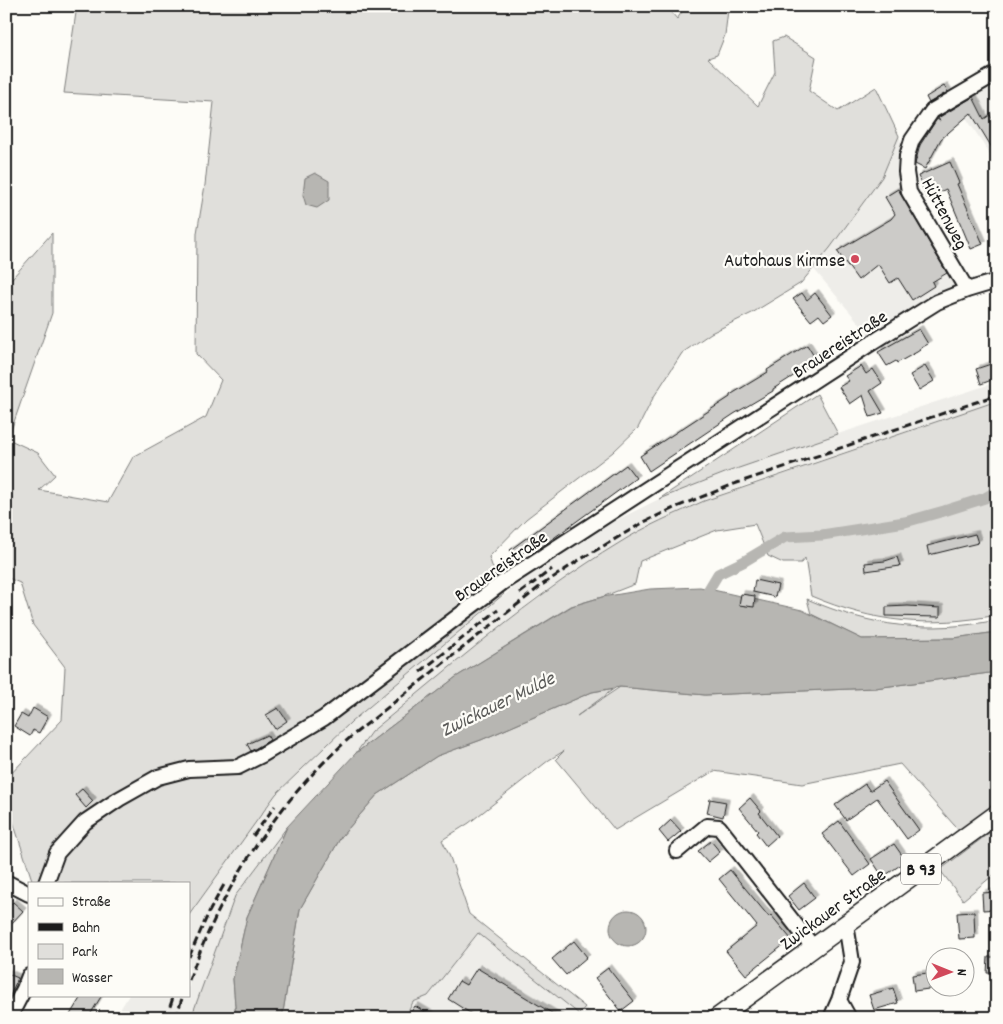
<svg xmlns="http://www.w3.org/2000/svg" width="1003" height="1024" font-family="Dekko,sans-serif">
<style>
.built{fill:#eeede9}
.green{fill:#e0dfdb;stroke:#7e7e7c}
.water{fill:#b7b6b2;stroke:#797876}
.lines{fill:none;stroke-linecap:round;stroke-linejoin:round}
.canal{stroke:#b7b6b2;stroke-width:11}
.building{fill:#cccbc8;stroke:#1c1c1c;filter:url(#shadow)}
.minor-casing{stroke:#1c1c1c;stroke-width:18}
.major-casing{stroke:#1c1c1c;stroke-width:21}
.minor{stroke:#fdfcf7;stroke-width:14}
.major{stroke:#fdfcf7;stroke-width:18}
.rail{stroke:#1c1c1c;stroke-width:3;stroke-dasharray:8 4;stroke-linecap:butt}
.poi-dot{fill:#d1495b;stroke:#fdfcf7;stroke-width:2}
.labels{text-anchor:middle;stroke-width:4.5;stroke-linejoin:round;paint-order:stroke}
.shield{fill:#fdfcf7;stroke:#605f5e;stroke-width:1}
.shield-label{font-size:18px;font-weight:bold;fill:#1c1c1c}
.street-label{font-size:19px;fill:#1c1c1c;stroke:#fdfcf7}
.poi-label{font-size:19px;fill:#1c1c1c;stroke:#fdfcf7;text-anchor:end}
.water-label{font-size:20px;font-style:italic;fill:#5a5a58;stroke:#fdfcf7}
</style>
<defs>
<filter id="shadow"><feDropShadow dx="3.5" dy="-3.5" stdDeviation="0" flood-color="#0004"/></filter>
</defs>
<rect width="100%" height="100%" fill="#fdfcf7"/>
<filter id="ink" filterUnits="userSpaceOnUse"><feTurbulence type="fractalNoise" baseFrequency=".02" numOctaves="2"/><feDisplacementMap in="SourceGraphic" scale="10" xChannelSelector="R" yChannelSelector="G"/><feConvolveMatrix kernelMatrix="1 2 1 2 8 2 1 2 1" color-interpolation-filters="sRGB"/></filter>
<g filter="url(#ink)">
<!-- built -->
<path class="built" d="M997,75V167L985,146L956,103Z
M899,136L907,156L906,172L967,290L875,342L813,268L830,248L882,177Z
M997,382V401L738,488L704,501L667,517L620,542L537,597L371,732L356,753L286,828L235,896L191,1018H115L129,995H189V915L276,794L351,722L530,574L572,546L611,523L659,499L698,482L838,434Z
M478,933L579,1014L585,1007L595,1018H405L413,1002L428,996Z"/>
<!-- green -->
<path class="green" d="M77,6H666L677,19L686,6H730L728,10L725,35L717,55L708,58L758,106L775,72L773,41L784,37L816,57L809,91L838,111L876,87L899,136L882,177L830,248L801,283L752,313L711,333L682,353L653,398L638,428L613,452L526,519L489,557L501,591L504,594L351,722L276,794L189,915V883H33L6,800V779L62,720L65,667L33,625L20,583L6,577V285L52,233V313L8,439L38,453L55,475L39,490L108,502L133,457L206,417L221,380L196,354L197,233L205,185L214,102L64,93Z
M817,394L838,434L730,471L659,499Z
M997,401V615C929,628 875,623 811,596L805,558L801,563H783L768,556L755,524L717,530L640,561L635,584L602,597L571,606L456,677L356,753L371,732C451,667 530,597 619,543C646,526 675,514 704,501Z
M807,599C872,627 927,634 997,620V632L954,638L862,639L811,614Z
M997,672V809L962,834L900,764L802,784L714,771L615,830L556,759L564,751L549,760L469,823L442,840L450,857L469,914L585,1007L579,1014L478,933L428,996L413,1002L405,1018H282L300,909L341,837L377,795L437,756L481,740L592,692L615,688L577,716L620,687L705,695L875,688Z
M287,827L247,917L233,979L236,1018H191L235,896Z
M997,827V872L963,900L940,870Z"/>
<!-- water -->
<path class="water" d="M315,173L329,181V200L317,208L306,205L303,195L305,178Z
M700,587L802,610L862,639L954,638L997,632V672L875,688L705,695L620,687L592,692L481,740L437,756L377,795L341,837L300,909L282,1018H236L233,979L247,917L287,827L356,753L456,677L572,606L602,597L650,589Z
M610 928a18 18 0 1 1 36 0a18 18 0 1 1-36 0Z"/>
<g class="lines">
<!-- canal -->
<path class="canal" d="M709,589L718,574L743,562L785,537L822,535L905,522L944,511L985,498L997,491"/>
</g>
<!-- building -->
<path class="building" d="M944,86L948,92L929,103L926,97Z
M973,97L984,119L990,115L997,128V156L971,113L941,139L925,169L915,164L920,145L937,119L940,121L938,118Z
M950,162L959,183L957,184L983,244L971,249L946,189L927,198L918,176Z
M898,189L947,273L932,282L934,286L912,300L898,278L890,283L878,264L858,280L837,251L891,219L895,214L885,197Z
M802,293L807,300L815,293L832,315L824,321L819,315L811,321L793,299Z
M919,329L928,344L919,349L920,350L917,352L897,363L896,361L887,366L878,352Z
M807,345L817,361L773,389V391L734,414L649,471L640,456L730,397V395L768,372L767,370Z
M997,362V378L981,384L976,369Z
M861,366L866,374L873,369L882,383L870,391L883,413L870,417L863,395L850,404L839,387L849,381L845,376Z
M925,366L934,381L919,390L910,375Z
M626,465L636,478L540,548L536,543L517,558L510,550Z
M975,534L978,543L929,555L927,546Z
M897,557L900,566L866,571L865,563L885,561Z
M755,580L778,585L775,597L753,592Z
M741,594L755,596L754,607L739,605Z
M908,606L940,608V617L886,616V607Z
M33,708L48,717L39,733L33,730L30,736L14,726L21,714L28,718Z
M278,708L287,721L275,729L266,715Z
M267,735L270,740L251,751L247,744Z
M884,781L919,830L907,839L877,798L846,820L835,805L865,784L870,791Z
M82,789L93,801L86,808L75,795Z
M750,798L761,811L759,813L777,836L766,846L756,833L758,831L739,808Z
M710,799L726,802L723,817L707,813Z
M671,820L681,831L668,842L659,831Z
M839,821L870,864L854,876L822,834Z
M711,841L720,852L708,862L698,851Z
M894,844L906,861L883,877L871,859Z
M730,870L769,917L771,915L791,939L746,975L726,951L757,926L719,879Z
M804,883L815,898L799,910L788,896Z
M997,892V909L983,910L982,893Z
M13,902L23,911L11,924L6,920V909Z
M974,912L975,938L959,939L957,913Z
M574,941L587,957L566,975L552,959Z
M988,957H997V973H987Z
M477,968L487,974L560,1018H495L485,1011L481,1018H478L448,999L459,981L466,985Z
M608,968L634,1001L621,1011L595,978Z
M936,972V988L914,991L912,975Z
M6,973L18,978L6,1004Z
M893,988L898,1003L874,1010L869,995Z
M82,995H102L88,1018H68Z
M415,1006L435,1018H407Z"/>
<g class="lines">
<defs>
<path id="minor" d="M967,290L909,192L906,172L907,156L912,140L932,111L997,73
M677,851L707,826L719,827L813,947
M6,882L29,894
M46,883L57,853L85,822L119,799L158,777L189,769L238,767L262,755L324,718L502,583L867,346L937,302L967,290L997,281
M839,1000L849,1018
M9,1018L24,989L29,976
M831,1018L839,1000L852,962L846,924"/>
<path id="major" d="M717,1018L997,814"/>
</defs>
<!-- minor casing -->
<use href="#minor" class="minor-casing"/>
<!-- major casing -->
<use href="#major" class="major-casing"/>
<!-- minor -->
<use href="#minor" class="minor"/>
<!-- major -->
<use href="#major" class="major"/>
<!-- rail -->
<path class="rail" d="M520,593L552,569
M420,672L498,610
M253,836L275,806
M189,957L209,912L225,883
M189,980C223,886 277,801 353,735L542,585L576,562L644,522L674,508L734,484L997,395
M166,1018L174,995
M176,1018L183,995"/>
</g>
</g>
<!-- markers -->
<circle class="poi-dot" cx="855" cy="259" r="5"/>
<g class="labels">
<!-- shield labels -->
<rect class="shield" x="901" y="853.5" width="40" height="31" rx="4"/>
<g class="shield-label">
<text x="921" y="875">B 93</text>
</g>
<!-- street labels -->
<g class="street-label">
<text transform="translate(946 213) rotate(62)" y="7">Hüttenweg</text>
<text transform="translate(839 343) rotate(-33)" y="7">Brauereistraße</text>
<text transform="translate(500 565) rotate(-35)" y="7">Brauereistraße</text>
<text transform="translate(832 908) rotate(-36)" y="7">Zwickauer Straße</text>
</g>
<!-- poi labels -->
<g class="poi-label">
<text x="845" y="266">Autohaus Kirmse</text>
</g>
<!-- water labels -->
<g class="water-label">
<text transform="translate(497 703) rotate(-26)" y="7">Zwickauer Mulde</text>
</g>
</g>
<!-- margin -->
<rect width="1003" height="1024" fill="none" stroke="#fdfcf7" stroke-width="25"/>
<rect x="12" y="12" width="978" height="999" fill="none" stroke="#1c1c1c" stroke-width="2" filter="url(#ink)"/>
<!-- legend -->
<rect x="28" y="882" width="162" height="115" fill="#fdfcf7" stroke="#a3a29f"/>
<rect x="38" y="898" width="25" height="8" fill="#fdfcf7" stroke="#a3a29f"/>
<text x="72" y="906" font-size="15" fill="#1c1c1c">Straße</text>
<rect x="38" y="923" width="25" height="8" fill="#1c1c1c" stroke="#a3a29f"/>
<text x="72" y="932" font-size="15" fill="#1c1c1c">Bahn</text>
<rect x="38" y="944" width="25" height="15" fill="#e0dfdb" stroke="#a3a29f"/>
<text x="72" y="956" font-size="15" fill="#1c1c1c">Park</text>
<rect x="38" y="969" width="25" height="15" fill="#b7b6b2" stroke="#a3a29f"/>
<text x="72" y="982" font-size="15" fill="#1c1c1c">Wasser</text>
<!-- north arrow -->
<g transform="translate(950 972) rotate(91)"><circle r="24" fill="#fdfcf7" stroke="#a3a29f"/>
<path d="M0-4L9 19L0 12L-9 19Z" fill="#d1495b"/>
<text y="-8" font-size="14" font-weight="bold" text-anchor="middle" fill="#1c1c1c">N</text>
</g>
</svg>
